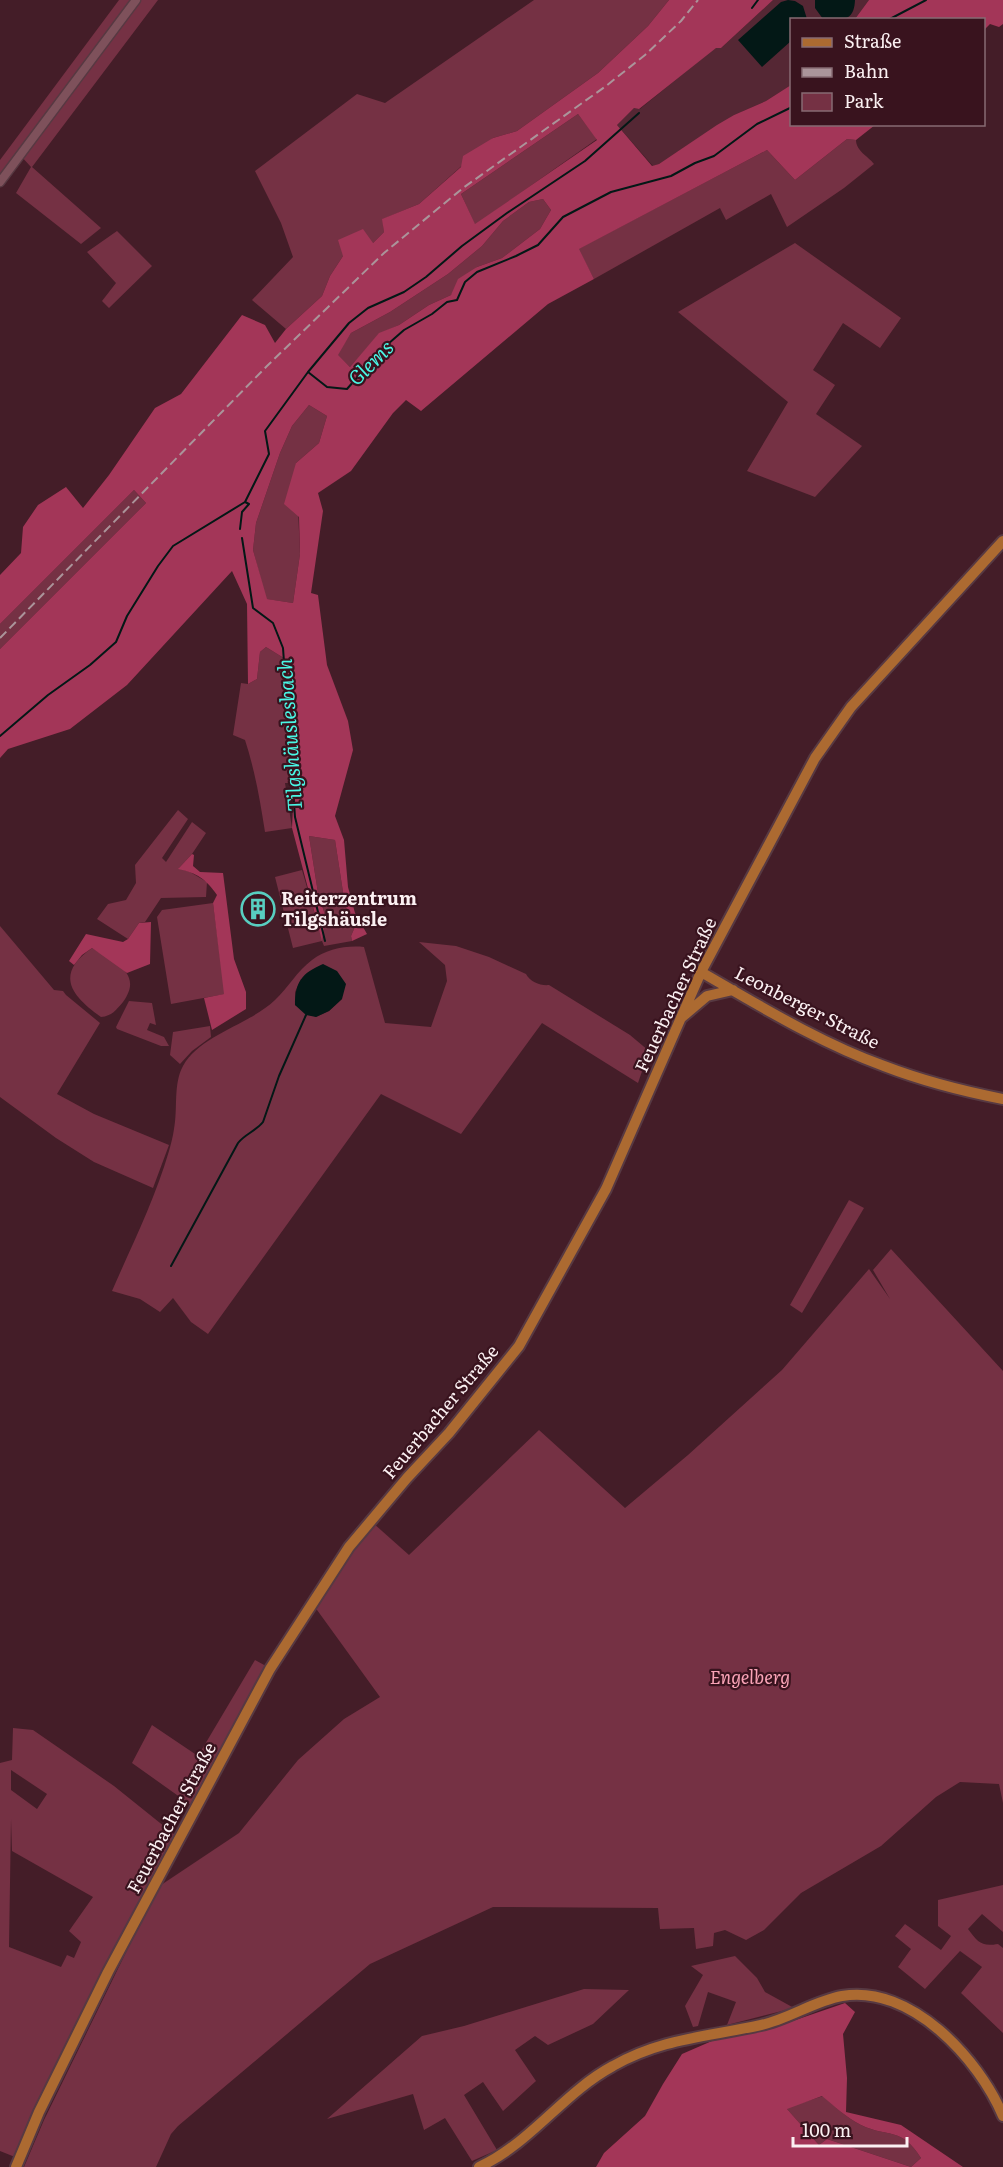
<svg xmlns="http://www.w3.org/2000/svg" width="1003" height="2167" font-family="Literata,serif">
<style>
.built{fill:#552734}
.green{fill:#753144;fill-rule:evenodd}
.forest{fill:#a33658;fill-rule:evenodd}
.water{fill:#031816}
.lines{fill:none;stroke-linecap:round;stroke-linejoin:round}
.stream{stroke:#031816;stroke-width:2}
.minor-casing{stroke:#573942;stroke-width:11}
.major-casing{stroke:#573942;stroke-width:14}
.minor{stroke:#7e515b;stroke-width:8}
.major{stroke:#ac6a31;stroke-width:10}
.rail{stroke:#ab949a;stroke-width:2;stroke-dasharray:9 4.5;stroke-linecap:butt}
.labels{text-anchor:middle;stroke-width:4.5;stroke-linejoin:round;paint-order:stroke}
.poi-label{font-size:18px;font-weight:bold;fill:#fbf0f2;stroke:#39131e;text-anchor:start}
.street-label{font-size:18px;fill:#fbf0f2;stroke:#39131e}
.park-label{font-size:18px;font-style:italic;fill:#faa3b7;stroke:#39131e}
.water-label{font-size:20px;font-style:italic;fill:#49f7e5;stroke:#39131e}
</style>
<rect width="100%" height="100%" fill="#441d28"/>
<!-- built -->
<path class="built" d="M773,0H869L855,19L792,20L791,85L766,101L734,115L659,164L653,166L617,125L634,108L640,109L716,47L721,48Z"/>
<!-- green -->
<path class="green" d="M119,0H158L32,167L101,228L81,244L16,193L31,167L20,155L0,181V160Z
M534,0H669L648,26L598,73L517,131L493,138L419,204L383,219L384,232L373,243L343,256L330,276L322,296L286,329L252,300L293,257L281,223L255,171L357,94L385,103Z
M578,114L597,139L475,225L461,194Z
M847,139L856,140C856,151 868,156 874,164L844,188L787,227L771,194L726,220L720,208L594,279L578,249L767,150L795,180Z
M543,199L551,210L540,229L502,258L477,267L451,295L429,305L399,325L379,334L350,367L337,355L351,333L390,312L448,274L482,246L503,221L529,202Z
M117,231L152,266L109,308L102,301L116,283L87,252Z
M795,243L901,318L880,348L843,323L813,370L835,385L816,414L862,446L815,497L747,471L788,402L678,312Z
M309,405L327,416L319,443L296,463L300,554L293,603L266,599L253,550L256,523L280,453L292,426Z
M134,490L146,503L0,649V624Z
M266,647L287,660L295,783H285L292,828L265,832C260,800 255,771 245,740L233,735L241,683L248,684L257,679L260,652Z
M178,810L188,819L162,858L166,862L192,822L206,833L192,854L179,868L190,872L207,882L206,897L161,898L145,922L139,923L128,939L97,919L108,904L126,900L136,883L135,865Z
M309,836L335,840L345,905L354,929L351,936L352,941L324,946L322,941L293,948L275,877L302,870L322,939L326,918L318,893Z
M213,903L225,994L171,1004L157,917L162,910Z
M0,926L54,990L63,991L66,995L100,1023L57,1094L94,1114L169,1145L153,1188L94,1162L56,1138L0,1097Z
M419,942L456,946L489,957L526,974C530,982 541,986 549,985L630,1035L649,1051L638,1083L542,1023L461,1134L381,1094L208,1334L191,1322L173,1298L160,1312L140,1299L112,1291C132,1245 155,1199 169,1151C171,1144 173,1136 174,1129C178,1109 173,1084 183,1066C200,1035 249,1025 275,1000C288,988 297,971 312,960C326,949 347,945 364,947L385,1023L431,1027L447,981L445,965ZM301,979L342,999L329,1011L316,1017L295,1005V992Z
M92,948C114,962 144,973 123,1002C116,1010 112,1016 101,1017C70,995 55,974 92,948Z
M129,1001L152,1003L156,1025L150,1023L147,1030L164,1037L169,1046H161L117,1029L116,1027Z
M210,1026L211,1037L192,1051L180,1064L170,1055L173,1032Z
M849,1200L864,1208L802,1313L790,1305Z
M891,1249L1003,1371V1803L999,1784L960,1782L936,1797L881,1846L801,1893L764,1930L746,1940L725,1930L714,1933L713,1946L696,1949L694,1928L660,1929L658,1908L493,1907L370,1964L178,2126L171,2134L156,2167H24L44,2120L158,1887L239,1833L298,1760L344,1719L380,1697L312,1603L373,1523L409,1555L539,1430L625,1508L688,1455L782,1370L869,1269L890,1299L873,1270Z
M255,1660L266,1666L191,1805L132,1763L152,1725L198,1756Z
M13,1728L33,1730L114,1786L175,1835L98,1978L15,2157L0,2151V1763L12,1760ZM11,1770L47,1794L37,1809L11,1790ZM11,1819L12,1851L93,1897L69,1931L81,1942L74,1958L67,1955L61,1967L9,1947Z
M1003,1885V1932L982,1914L968,1929C978,1942 981,1947 998,1944L1003,1948V2033L961,1993L982,1967L960,1951L925,1989L898,1967L911,1949L895,1936L905,1924L941,1950L951,1936L938,1926V1900Z
M735,1956L757,1978L765,1992L794,2008L727,2025L736,2002L708,1992L698,2026L693,2027L685,2006L703,1975L691,1966Z
M584,1989L629,1990L593,2024L548,2045L535,2036L515,2050L536,2081L503,2111L483,2082L464,2095L497,2150L472,2161L445,2118L424,2130L413,2094L327,2119L422,2036L464,2026Z
M823,2096C835,2107 846,2117 861,2125C888,2138 901,2126 921,2158L911,2167L827,2139L819,2145L786,2108Z"/>
<!-- forest -->
<path class="forest" d="M669,0H773L721,48H716L639,109L634,108L617,125L652,166L659,164L717,125L734,115L766,101L791,85L792,124L875,125L856,140L847,139L795,180L767,150L579,249L594,279L548,304L421,411L406,400L393,413L351,471L318,493L323,511L311,593L318,595L327,665L348,721L353,750L335,816L344,840L348,887L355,913L367,934L352,941L351,936L354,929L345,905L335,840L309,836L318,893L326,918L322,941L292,828L295,762L287,660L266,647L260,652L257,679L248,684L247,604L232,571L127,685L70,729L8,749L0,758V649L146,503L134,490L0,624V575L21,553L23,527L38,505L66,487L83,508L109,475L155,408L181,394L242,315L265,325L275,343L286,329L322,296L330,276L343,256L338,240L363,229L373,243L384,232L382,219L419,204L461,167L463,156L493,138L517,131L598,73L648,26ZM578,114L597,140L475,224L461,194ZM543,199L551,210L540,229L502,258L477,267L458,279L451,295L429,305L399,325L379,333L350,367L338,355L351,333L390,312L448,274L482,246L503,221L529,202ZM309,405L327,416L319,443L296,463L284,504L299,517L300,554L293,603L267,599L253,550L256,523L280,453L292,426Z
M869,0H1003V24L999,27L990,24L984,30V20L855,19Z
M192,854L194,855L193,866L200,872L223,873L234,959L246,992V1009L212,1030L204,998L224,994L213,903L217,895C206,879 197,873 178,869Z
M151,922L150,964L127,973L92,948L82,955L74,965L69,961L86,934L123,942L128,939L139,923Z
M845,2003L855,2012L843,2034L847,2078L846,2112L901,2125L963,2167H911L921,2158C901,2126 888,2138 861,2125C846,2117 835,2107 822,2096L787,2109L819,2145L827,2139L911,2167H596L604,2153L645,2116L663,2084L682,2054L728,2034L781,2025Z"/>
<!-- water -->
<path class="water" d="M788,0L795,1L803,6L807,19L792,20L791,41L762,67L738,40L781,2Z
M815,0H855C854,23 841,20 823,19L815,8Z
M323,964L337,971L346,984L342,999L329,1011L316,1017L306,1015L295,1005C295,982 302,973 323,964Z"/>
<g class="lines">
<!-- stream -->
<path class="stream" d="M752,8L758,0
M888,20L926,0
M308,372L349,323L368,308L404,292L426,277L462,246L507,213L585,161L639,113
M240,529L242,512L249,504L245,502
M242,538L253,608L273,623L283,648L295,817L325,941
M0,736L48,695L90,665L116,642L127,616L158,566L173,546L245,502L269,454L265,431L308,372L327,387L347,389L380,351L404,330L432,314L447,302L457,300L465,282L477,272L516,256L538,245L563,217L611,192L671,176L695,163L714,156L757,124L792,107
M171,1266L238,1143C245,1134 256,1131 263,1122L279,1076L306,1015"/>
<defs>
<path id="minor" d="M0,182L136,0"/>
<path id="major" d="M701,972C760,1006 820,1043 884,1066C923,1081 962,1091 1003,1099
M681,1018L707,996L733,990
M16,2167L39,2112L108,1972L270,1669L349,1547L407,1478L449,1433L519,1346L606,1189L701,972L815,758L851,707L1003,541
M479,2167C531,2143 563,2093 613,2066C662,2038 708,2037 761,2025C789,2019 814,2001 842,1996C911,1984 979,2059 1003,2116"/>
</defs>
<!-- minor casing -->
<use href="#minor" class="minor-casing"/>
<!-- major casing -->
<use href="#major" class="major-casing"/>
<!-- minor -->
<use href="#minor" class="minor"/>
<!-- major -->
<use href="#major" class="major"/>
<!-- rail -->
<path class="rail" d="M0,638L267,366L384,253L463,188L606,86L645,55L681,21L698,0"/>
</g>
<!-- icons -->
<defs>
<symbol id="building-ring" viewBox="-11 -11 22 22"><circle r="9.5" fill="#39131e" stroke="#58cec0" stroke-width="1.5"/><path d="M-4-6H4V6H1V3H-1V6H-4ZM-2.5-4.3h1.7v1.8h-1.7ZM.8-4.3h1.7v1.8H.8ZM-2.5-1h1.7V.8h-1.7ZM.8-1h1.7V.8H.8Z" fill="#58cec0"/></symbol>
</defs>
<g fill-rule="evenodd">
<use href="#building-ring" x="239" y="890" width="38" height="38"/>
</g>
<g class="labels">
<!-- poi labels -->
<g class="poi-label">
<text x="281" y="905">Reiterzentrum<tspan x="281" dy="21">Tilgshäusle</tspan></text>
</g>
<!-- street labels -->
<g class="street-label">
<text transform="translate(676 995) rotate(-65)" y="6">Feuerbacher Straße</text>
<text transform="translate(807 1008) rotate(27)" y="6">Leonberger Straße</text>
<text transform="translate(441 1412) rotate(-50)" y="6">Feuerbacher Straße</text>
<text transform="translate(172 1818) rotate(-62)" y="6">Feuerbacher Straße</text>
</g>
<!-- park labels -->
<g class="park-label">
<text x="750" y="1684">Engelberg</text>
</g>
<!-- water labels -->
<g class="water-label">
<text transform="translate(371 363) rotate(-45)" y="7">Glems</text>
<text transform="translate(290 735) rotate(-94)" y="7">Tilgshäuslesbach</text>
</g>
</g>
<!-- legend -->
<rect x="790" y="18" width="195" height="108" fill="#39131e" stroke="#876b73" stroke-width="1.5"/>
<rect x="802" y="38" width="30" height="9" fill="#ac6a31" stroke="#876b73" stroke-width="1.5"/>
<text x="844" y="48" font-size="18" fill="#fbf0f2">Straße</text>
<rect x="802" y="68" width="30" height="9" fill="#ab949a" stroke="#876b73" stroke-width="1.5"/>
<text x="844" y="78" font-size="18" fill="#fbf0f2">Bahn</text>
<rect x="802" y="93" width="30" height="18" fill="#753144" stroke="#876b73" stroke-width="1.5"/>
<text x="844" y="108" font-size="18" fill="#fbf0f2">Park</text>
<!-- scale -->
<path d="M793 2137v9h114v-9" fill="none" stroke="#fbf0f2" stroke-width="3"/>
<text x="802" y="2137" font-size="18" fill="#fbf0f2" stroke="#39131e" stroke-width="4.5" paint-order="stroke">100 m</text>
</svg>
